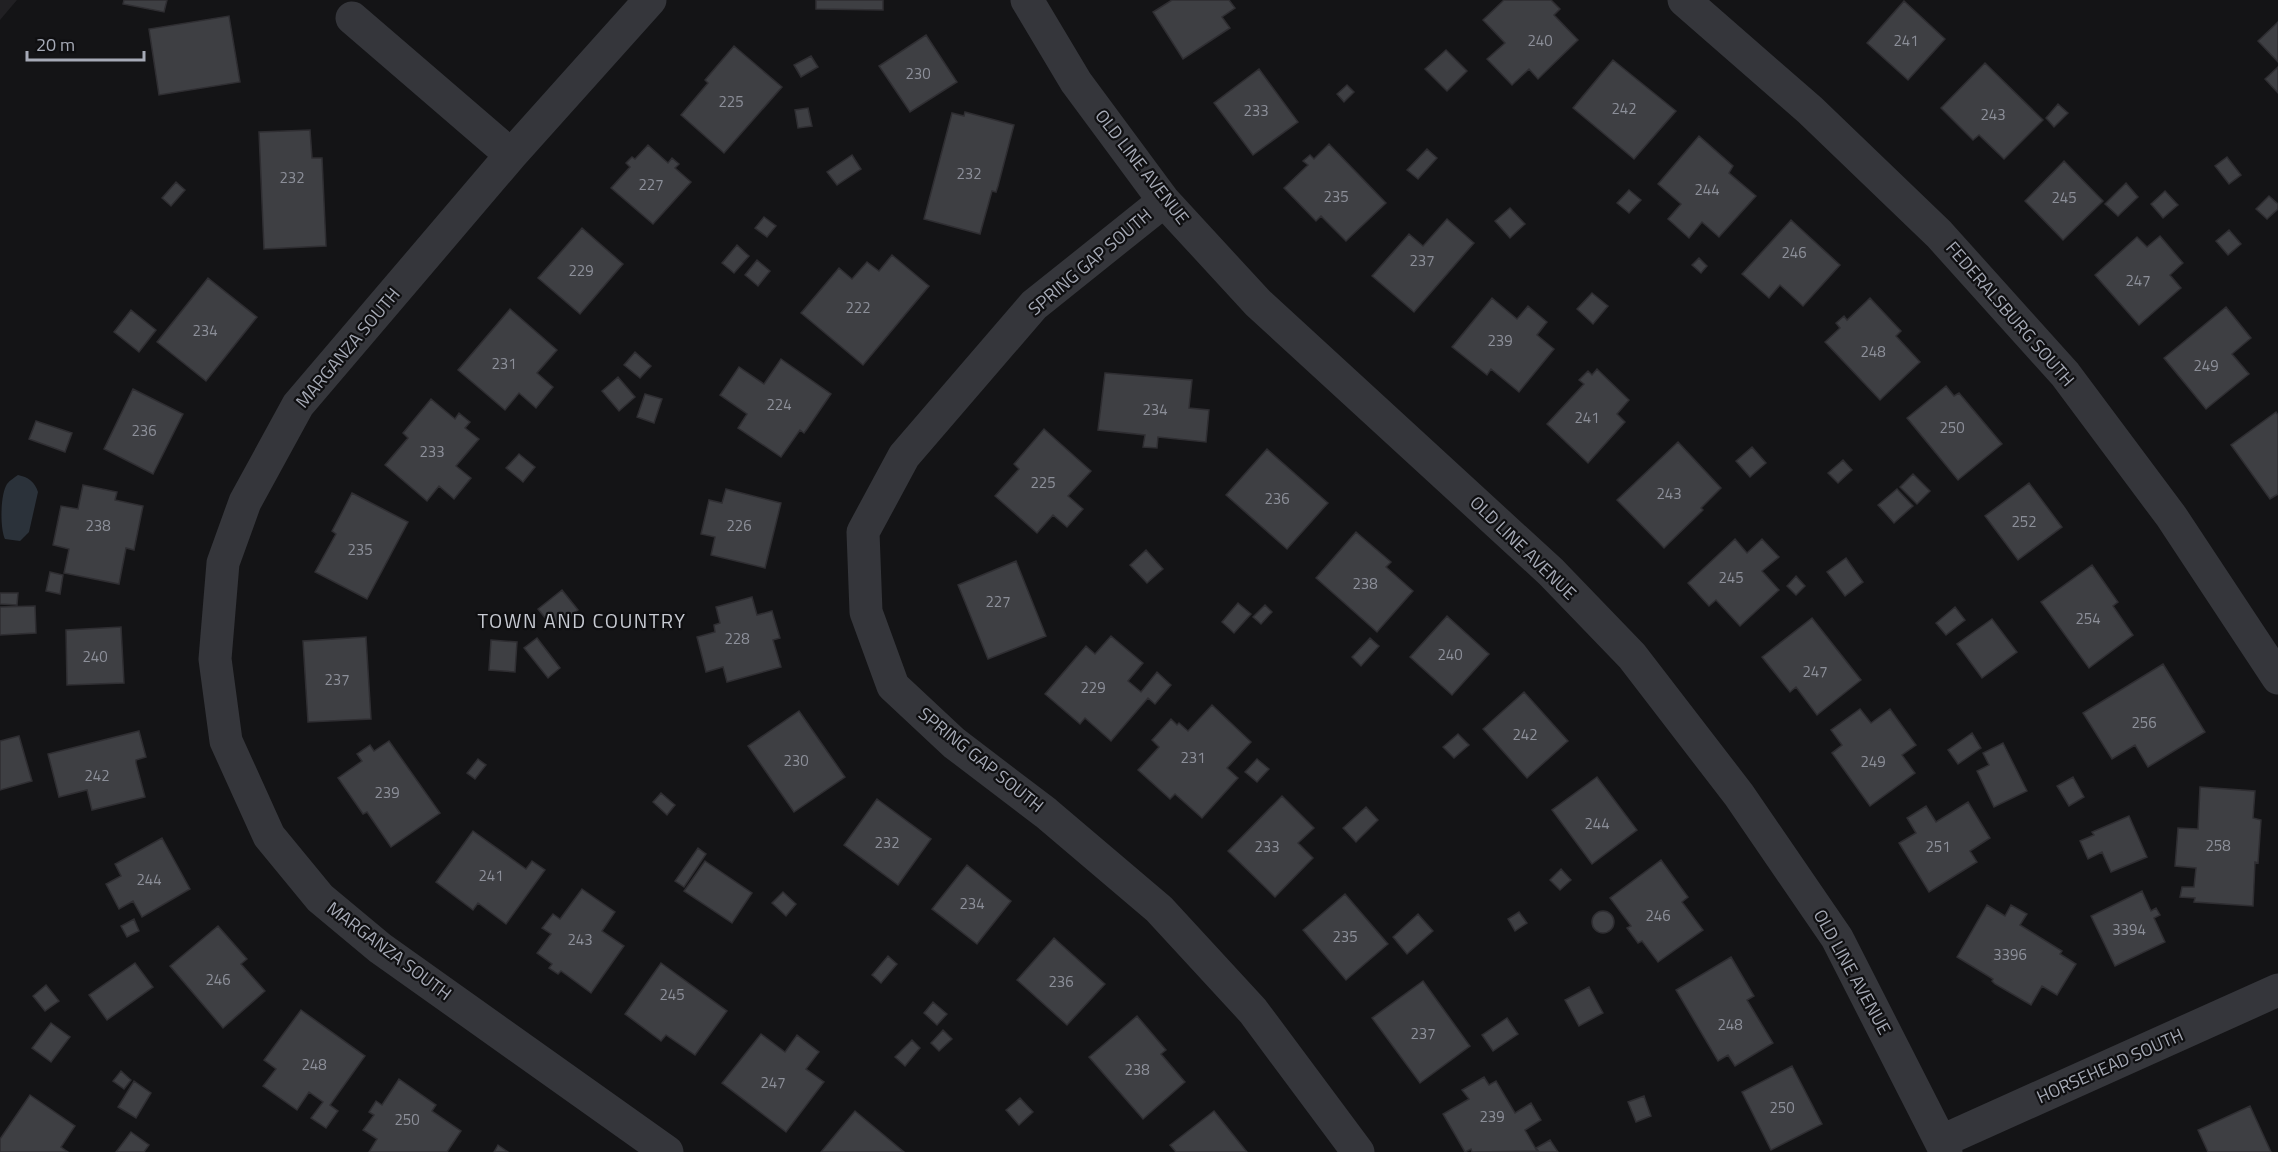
<svg xmlns="http://www.w3.org/2000/svg" width="2278" height="1152" font-family="'Titillium Web',sans-serif">
<style>
.built{fill:#212023}
.water{fill:#2b323a}
.building{fill:#3e3f43;stroke:#2f2e32;stroke-width:1.5}
.lines{fill:none;stroke-linecap:round;stroke-linejoin:round}
.street{stroke:#35363b;stroke-width:33}
.labels{text-anchor:middle;stroke-width:4.5;stroke-linejoin:round;paint-order:stroke}
.number-label{font-size:15px;fill:#8c8f99}
.street-label{font-size:18px;fill:#a6aab6;stroke:#0f0f11}
.neighbourhood-label{font-size:20px;letter-spacing:1.5px;fill:#c7cad2;stroke:#0f0f11}
</style>
<rect width="100%" height="100%" fill="#141416"/>
<!-- built -->
<path class="built" d="M0,0H17L0,20Z"/>
<!-- water -->
<path class="water" d="M18,475C28,477 35,482 38,492L29,532L20,541L5,539C0,529 0,495 7,484C10,480 14,478 18,475Z"/>
<!-- building -->
<path class="building" d="M124,0H167L164,12L123,4Z
M816,0H883V10L816,9Z
M1172,0H1229L1235,8L1222,17L1230,28L1183,59L1153,12Z
M1504,0H1551L1560,9L1554,15L1578,40L1538,79L1529,69L1512,85L1487,59L1505,43L1483,20Z
M1904,1L1945,39L1908,80L1867,43Z
M229,16L240,82L159,95L149,29Z
M2278,22V62L2258,41Z
M926,35L957,82L910,112L879,66Z
M734,46L782,87L724,153L681,115L708,83L705,80Z
M1446,50L1467,71L1447,91L1425,69Z
M811,56L818,67L801,77L794,65Z
M1613,60L1676,111L1634,159L1573,108Z
M1985,63L2043,120L2004,159L1979,135L1973,140L1941,108Z
M2278,67V93L2265,79Z
M1259,69L1298,122L1253,155L1214,103Z
M1347,85L1354,92L1344,102L1337,94Z
M2058,104L2068,113L2054,127L2046,118Z
M808,108L812,126L798,128L795,110Z
M965,112L1014,125L998,186L996,192L992,191L980,234L924,219L952,113L964,116Z
M310,130L312,158H322L326,246L264,249L259,132Z
M1699,136L1733,166L1729,173L1756,196L1719,237L1702,222L1689,238L1668,219L1681,204L1658,184Z
M1329,144L1386,203L1346,241L1321,216L1316,221L1284,188L1308,165L1303,161L1310,155L1314,159Z
M648,145L668,163L672,158L679,164L675,168L691,182L653,224L611,188L630,167L626,163L632,157L635,159Z
M1427,149L1437,158L1418,179L1407,170Z
M852,155L861,169L837,185L827,172Z
M2227,157L2241,175L2229,184L2215,166Z
M2064,161L2103,201L2063,240L2025,201Z
M176,182L185,190L171,206L162,198Z
M2126,183L2138,197L2118,216L2105,204Z
M1629,190L1641,200L1629,213L1617,203Z
M2165,191L2178,205L2163,218L2151,204Z
M2269,196L2278,204V209L2267,219L2256,209Z
M1510,208L1525,224L1510,238L1495,221Z
M764,217L776,226L767,237L755,228Z
M1447,219L1474,243L1414,312L1372,276L1409,234L1423,246Z
M1791,220L1840,265L1803,306L1780,285L1769,298L1742,274Z
M582,228L623,264L580,314L538,278Z
M2229,230L2241,244L2228,255L2216,241Z
M2160,236L2183,263L2170,275L2181,288L2139,325L2095,275L2137,237L2147,247Z
M737,245L749,256L734,273L722,263Z
M892,255L929,286L863,365L801,313L839,268L852,279L867,262L879,271Z
M1699,258L1707,266L1701,273L1692,265Z
M757,260L770,271L758,286L745,275Z
M208,278L257,317L206,381L157,342Z
M1592,293L1608,306L1593,324L1577,309Z
M1492,298L1517,319L1528,306L1547,322L1537,335L1554,349L1519,392L1491,369L1487,375L1452,347Z
M1870,298L1901,331L1896,336L1920,362L1880,400L1825,342L1840,328L1836,323L1844,316L1847,320Z
M2226,307L2251,338L2232,354L2249,374L2206,409L2164,358Z
M510,309L557,350L537,373L553,387L536,408L519,393L505,410L458,370Z
M131,310L156,330L139,352L114,332Z
M635,352L651,366L640,378L624,365Z
M781,359L831,394L807,429L804,433L800,430L781,457L738,428L747,414L720,395L739,367L764,384Z
M1597,369L1629,400L1617,414L1625,422L1588,463L1547,424L1584,384L1579,380L1588,371L1592,375Z
M1105,373L1192,380L1189,408L1209,410L1206,442L1158,437L1157,448L1143,447L1145,435L1098,430Z
M618,377L635,397L619,411L602,391Z
M1946,386L1954,396L1959,393L2002,444L1958,480L1907,418Z
M133,389L183,414L153,474L104,449Z
M645,394L662,399L654,423L637,417Z
M431,399L455,419L459,413L470,422L465,428L479,439L456,466L471,478L454,499L439,486L427,501L385,465L408,438L403,433Z
M2276,412L2278,415V494L2270,499L2231,445Z
M36,421L72,433L65,452L29,439Z
M1044,429L1091,471L1068,496L1083,509L1067,527L1053,515L1037,533L995,496L1019,469L1014,464Z
M1678,442L1721,488L1701,508L1703,510L1664,548L1617,500Z
M1752,447L1766,463L1750,477L1736,461Z
M1267,449L1328,503L1287,549L1226,495Z
M519,454L535,467L523,482L506,468Z
M1843,460L1852,470L1838,483L1828,473Z
M1913,474L1930,491L1917,504L1900,487Z
M2029,483L2062,527L2018,560L1985,516Z
M83,485L117,492L115,500L143,506L134,550L126,548L119,584L64,573L69,549L53,545L61,506L78,509Z
M726,489L781,503L765,568L711,555L715,537L701,534L709,500L722,503Z
M1897,489L1913,506L1894,523L1878,505Z
M352,493L408,522L367,599L315,572L336,534L332,531Z
M1356,532L1391,562L1386,567L1413,591L1377,632L1316,578Z
M1735,539L1747,553L1762,539L1779,557L1762,571L1779,590L1740,626L1716,600L1709,606L1688,583Z
M1146,550L1163,569L1147,583L1130,565Z
M1846,558L1863,582L1845,596L1827,572Z
M1016,561L1046,636L988,659L958,585Z
M2092,565L2118,602L2113,606L2133,635L2089,668L2041,602Z
M50,572L63,575L60,594L46,591Z
M1796,576L1805,586L1796,595L1787,586Z
M562,590L578,610L554,629L538,609Z
M0,593H18L17,605L0,604Z
M752,597L757,615L772,611L780,638L773,640L781,667L727,682L723,667L706,672L697,637L715,632L714,625L720,623L716,607Z
M1238,603L1251,614L1234,633L1222,622Z
M1265,605L1272,612L1261,624L1253,617Z
M35,606L36,633L0,635V607Z
M1955,607L1965,620L1946,635L1936,623Z
M1447,616L1489,654L1452,695L1410,657Z
M1812,618L1861,680L1817,715L1796,687L1790,692L1762,657Z
M1992,619L2017,652L1982,678L1957,644Z
M121,627L124,683L67,685L66,630Z
M1111,636L1143,663L1128,681L1141,692L1157,672L1171,685L1155,704L1148,698L1111,741L1085,718L1080,724L1045,694L1086,646L1095,654Z
M366,637L371,719L308,722L303,641Z
M537,638L560,668L548,678L524,648Z
M1370,638L1379,646L1361,666L1352,657Z
M491,640L517,642L515,672L489,670Z
M2163,664L2205,732L2148,767L2135,745L2112,759L2083,713Z
M1524,692L1568,741L1527,778L1483,729Z
M1212,705L1251,742L1227,768L1238,778L1202,818L1175,794L1170,799L1138,770L1159,747L1152,740L1171,719L1177,725L1179,723L1188,731Z
M1860,709L1871,723L1890,709L1916,745L1902,755L1915,773L1870,806L1832,753L1842,745L1831,730Z
M799,711L845,777L794,812L748,746Z
M139,731L146,757L136,760V763L145,797L92,810L87,790L59,797L48,754Z
M1972,733L1981,748L1958,764L1948,750Z
M1458,734L1469,745L1454,758L1443,747Z
M19,736L32,781L0,790V741Z
M389,741L440,813L391,847L367,812L363,814L338,778L362,761L357,754L370,745L374,751Z
M2003,743L2027,791L1994,807L1977,771L1989,765L1983,753Z
M478,759L486,765L475,779L467,773Z
M1257,759L1269,769L1257,782L1245,772Z
M1597,777L1637,830L1592,864L1552,810Z
M2073,777L2084,797L2069,806L2057,786Z
M2200,787L2255,791L2253,818L2261,820L2258,863L2255,862L2253,906L2194,902L2195,898L2180,897L2182,887H2194L2196,868L2175,866L2178,828L2198,829Z
M661,793L675,805L667,815L653,802Z
M1282,796L1314,828L1298,843L1313,858L1275,897L1228,851Z
M877,799L931,839L898,885L844,845Z
M1968,802L1990,838L1970,851L1977,862L1929,892L1899,843L1916,833L1907,818L1926,806L1936,822Z
M1366,807L1378,820L1356,842L1343,828Z
M2129,816L2147,857L2111,872L2102,852L2088,859L2080,841L2094,835L2092,832Z
M473,831L526,869L532,861L545,870L506,924L478,903L473,910L436,882Z
M162,838L190,889L142,917L133,901L119,909L106,884L121,876L115,864Z
M698,848L706,854L684,887L675,881Z
M1661,860L1688,897L1682,902L1703,930L1658,962L1642,941L1638,943L1627,928L1631,926L1610,898Z
M705,861L752,893L732,923L684,891Z
M967,865L1011,901L977,944L932,909Z
M1561,869L1571,880L1560,890L1550,880Z
M582,889L615,912L602,931L624,946L591,993L561,971L558,974L549,968L552,964L537,953L551,934L542,928L553,914L560,919Z
M2142,891L2151,911L2156,908L2160,915L2154,918L2165,942L2115,966L2091,916Z
M783,892L796,904L786,916L772,903Z
M1345,894L1388,944L1346,980L1303,930Z
M1987,905L2005,916L2011,905L2027,914L2020,925L2062,951L2060,954L2076,964L2057,995L2042,986L2031,1005L1995,984L1992,981L1993,979L1957,957Z
M1592 922a11 11 0 1 1 22 0a11 11 0 1 1-22 0Z
M1519,912L1527,923L1515,931L1508,919Z
M1418,914L1433,931L1407,954L1393,937Z
M134,919L139,931L127,937L121,926Z
M218,926L247,959L241,964L265,991L223,1028L170,966Z
M1054,938L1105,984L1067,1025L1017,980Z
M888,956L897,964L881,983L872,975Z
M1731,957L1754,996L1747,1000L1773,1043L1735,1066L1728,1055L1718,1061L1676,990Z
M135,963L153,987L107,1020L89,995Z
M661,963L727,1011L695,1055L666,1035L661,1041L625,1014Z
M1423,981L1470,1046L1420,1083L1372,1018Z
M46,985L59,1001L45,1011L33,996Z
M1589,987L1603,1013L1579,1026L1565,1000Z
M933,1002L947,1014L937,1025L924,1013Z
M301,1010L365,1056L330,1105L338,1111L326,1128L311,1118L323,1102L309,1092L297,1110L263,1086L276,1069L264,1060Z
M1137,1016L1166,1050L1161,1054L1185,1082L1143,1119L1089,1057Z
M1507,1018L1518,1034L1493,1051L1482,1035Z
M51,1023L70,1037L51,1062L32,1048Z
M943,1030L952,1039L939,1051L931,1043Z
M761,1034L785,1052L797,1035L819,1052L806,1069L824,1082L786,1132L722,1083Z
M912,1040L920,1048L905,1066L895,1057Z
M1792,1066L1822,1124L1771,1150L1742,1092Z
M121,1071L131,1080L124,1089L113,1081Z
M1484,1077L1489,1085L1496,1081L1515,1113L1531,1103L1541,1120L1525,1130L1537,1151L1472,1152L1471,1149L1465,1152L1443,1114L1469,1099L1462,1090Z
M399,1079L436,1105L432,1111L461,1131L447,1152H369L377,1139L363,1130L374,1115L369,1112L376,1101L382,1105Z
M134,1081L151,1093L136,1118L118,1107Z
M30,1095L75,1126L61,1147L68,1152H0V1139Z
M1644,1096L1651,1116L1636,1122L1628,1102Z
M1020,1098L1033,1112L1019,1125L1006,1110Z
M2250,1106L2271,1152H2208L2198,1130Z
M855,1111L879,1131L904,1152H821Z
M1214,1111L1247,1152H1176L1170,1145Z
M131,1132L149,1145L144,1152H116Z
M1550,1140L1558,1152H1539L1536,1148Z
M498,1145L508,1152H494Z"/>
<g class="lines">
<!-- street -->
<path class="street" d="M650,0L511,155L298,405L245,502L223,563L215,659L226,741L269,836L320,898L380,948L667,1152
M1027,0L1076,82L1164,201L1258,303L1551,572L1632,656L1739,795L1837,938L1946,1152
M1684,0L1810,110L1939,234L2065,374L2171,516L2278,678
M352,18L511,155
M1164,201L1034,305L904,456L863,532L866,612L893,686L954,743L1046,813L1159,909L1253,1011L1358,1152
M1942,1141L2278,990"/>
</g>
<g class="labels">
<!-- number labels -->
<g class="number-label">
<text x="1540" y="46">240</text>
<text x="1906" y="46">241</text>
<text x="918" y="79">230</text>
<text x="731" y="107">225</text>
<text x="1624" y="114">242</text>
<text x="1256" y="116">233</text>
<text x="1993" y="120">243</text>
<text x="969" y="179">232</text>
<text x="292" y="183">232</text>
<text x="651" y="190">227</text>
<text x="1707" y="195">244</text>
<text x="1336" y="202">235</text>
<text x="2064" y="203">245</text>
<text x="1794" y="258">246</text>
<text x="1422" y="266">237</text>
<text x="581" y="276">229</text>
<text x="2138" y="286">247</text>
<text x="858" y="313">222</text>
<text x="205" y="336">234</text>
<text x="1500" y="346">239</text>
<text x="1873" y="357">248</text>
<text x="504" y="369">231</text>
<text x="2206" y="371">249</text>
<text x="779" y="410">224</text>
<text x="1155" y="415">234</text>
<text x="1587" y="423">241</text>
<text x="1952" y="433">250</text>
<text x="144" y="436">236</text>
<text x="432" y="457">233</text>
<text x="1043" y="488">225</text>
<text x="1669" y="499">243</text>
<text x="1277" y="504">236</text>
<text x="2024" y="527">252</text>
<text x="98" y="531">238</text>
<text x="739" y="531">226</text>
<text x="360" y="555">235</text>
<text x="1731" y="583">245</text>
<text x="1365" y="589">238</text>
<text x="998" y="607">227</text>
<text x="2088" y="624">254</text>
<text x="737" y="644">228</text>
<text x="1450" y="660">240</text>
<text x="95" y="662">240</text>
<text x="1815" y="677">247</text>
<text x="337" y="685">237</text>
<text x="1093" y="693">229</text>
<text x="2144" y="728">256</text>
<text x="1525" y="740">242</text>
<text x="1193" y="763">231</text>
<text x="796" y="766">230</text>
<text x="1873" y="767">249</text>
<text x="97" y="781">242</text>
<text x="387" y="798">239</text>
<text x="1597" y="829">244</text>
<text x="887" y="848">232</text>
<text x="2218" y="851">258</text>
<text x="1267" y="852">233</text>
<text x="1938" y="852">251</text>
<text x="491" y="881">241</text>
<text x="149" y="885">244</text>
<text x="972" y="909">234</text>
<text x="1658" y="921">246</text>
<text x="2129" y="935">3394</text>
<text x="1345" y="942">235</text>
<text x="580" y="945">243</text>
<text x="2010" y="960">3396</text>
<text x="218" y="985">246</text>
<text x="1061" y="987">236</text>
<text x="672" y="1000">245</text>
<text x="1730" y="1030">248</text>
<text x="1423" y="1039">237</text>
<text x="314" y="1070">248</text>
<text x="1137" y="1075">238</text>
<text x="773" y="1088">247</text>
<text x="1782" y="1113">250</text>
<text x="1492" y="1122">239</text>
<text x="407" y="1125">250</text>
</g>
<!-- street labels -->
<g class="street-label">
<text transform="translate(1142 167) rotate(52)" y="6">OLD LINE AVENUE</text>
<text transform="translate(1090 262) rotate(-40)" y="6">SPRING GAP SOUTH</text>
<text transform="translate(2010 314) rotate(49)" y="6">FEDERALSBURG SOUTH</text>
<text transform="translate(348 348) rotate(-50)" y="6">MARGANZA SOUTH</text>
<text transform="translate(1523 548) rotate(44)" y="6">OLD LINE AVENUE</text>
<text transform="translate(981 760) rotate(39)" y="6">SPRING GAP SOUTH</text>
<text transform="translate(389 951) rotate(37)" y="6">MARGANZA SOUTH</text>
<text transform="translate(1852 972) rotate(61)" y="6">OLD LINE AVENUE</text>
<text transform="translate(2110 1066) rotate(-24)" y="6">HORSEHEAD SOUTH</text>
</g>
<!-- neighbourhood labels -->
<g class="neighbourhood-label">
<text x="582" y="628">TOWN AND COUNTRY</text>
</g>
</g>
<!-- scale -->
<path d="M27 51v9h117v-9" fill="none" stroke="#a6aab6" stroke-width="3"/>
<text x="36" y="51" font-size="18" fill="#a6aab6" stroke="#0f0f11" stroke-width="4.5" paint-order="stroke">20 m</text>
</svg>
